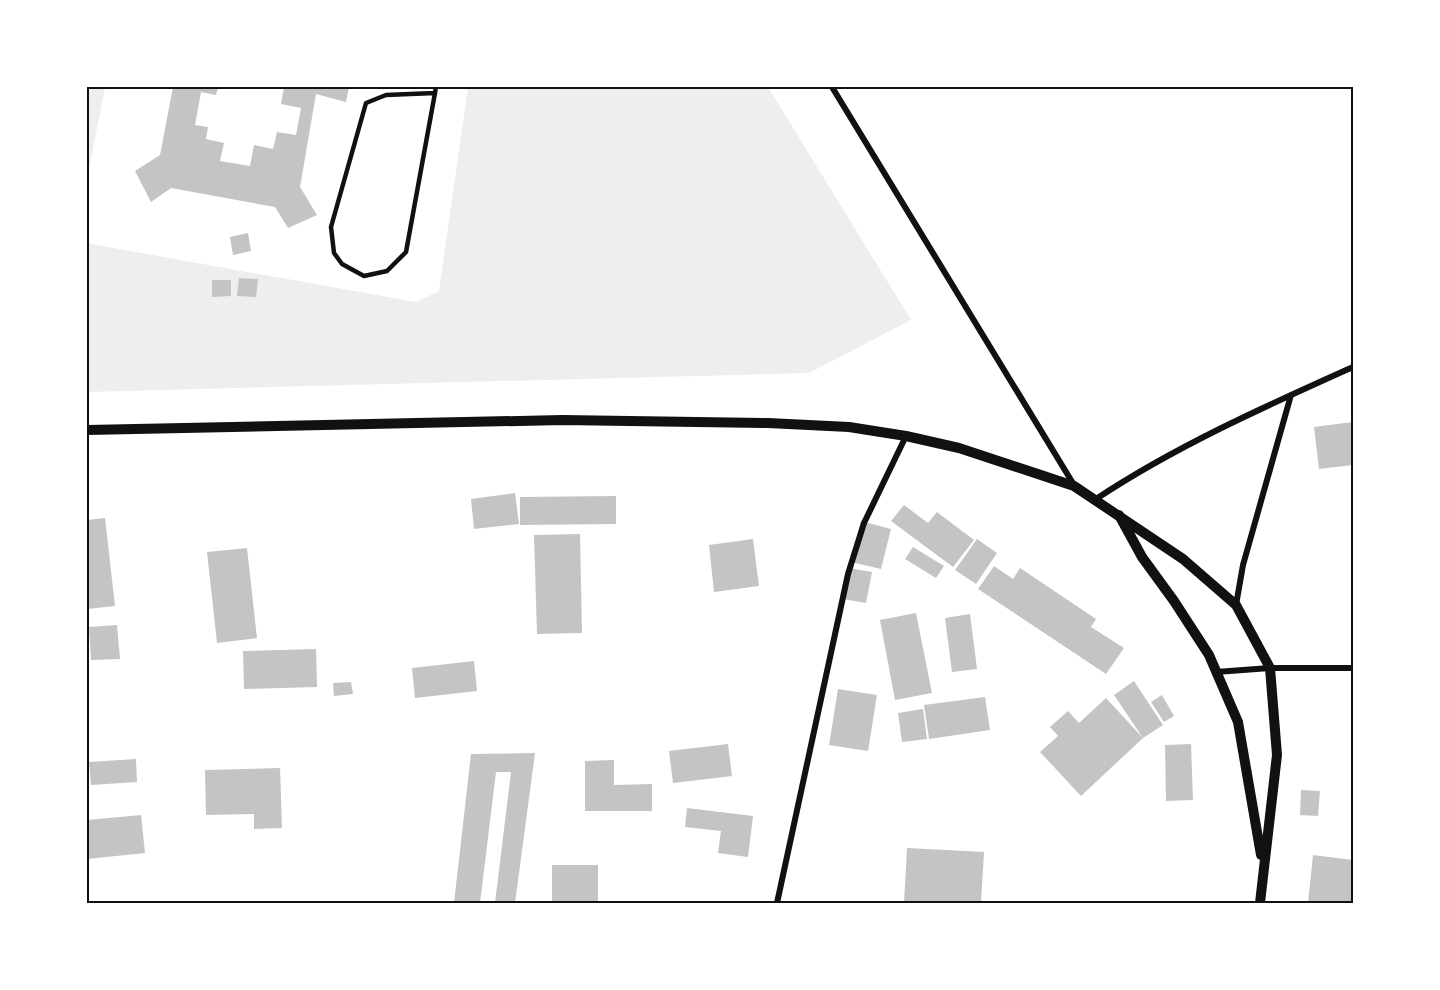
<svg xmlns="http://www.w3.org/2000/svg" width="1440" height="990" font-family="Karla,sans-serif">
<style>
.green{fill:#eee}
.building{fill:#c4c4c4}
.lines{fill:none;stroke-linecap:round;stroke-linejoin:round}
.service{stroke:#111;stroke-width:4.5}
.minor{stroke:#111;stroke-width:6}
.tertiary{stroke:#111;stroke-width:10}
.neatline{fill:none;stroke:#111;stroke-width:2}
</style>
<rect width="100%" height="100%" fill="#fff"/>
<!-- green -->
<path class="green" d="M87,87H105L87,180Z
M468,87H768L911,320L809,373L87,392V241L91,244L416,302L439,291Z"/>
<!-- building -->
<path class="building" d="M173,87H218L216,95L201,92L195,125L208,127L206,139L224,143L220,161L250,166L254,145L273,149L277,132L296,135L301,108L281,104L284,87H349L346,102L316,94L300,187L317,215L288,228L275,207L171,188L151,202L135,171L160,155Z
M248,233L251,251L233,255L230,237Z
M239,278L258,279L256,297L237,296Z
M212,280H231V296L212,297Z
M1353,422V465L1319,469L1314,427Z
M515,493L519,524L474,529L471,499Z
M616,496V524L520,525V497Z
M904,505L928,523L937,512L974,540L953,567L891,521Z
M105,518L115,606L87,609V520Z
M861,521L891,529L881,569L851,562Z
M580,534L582,633L537,634L534,535Z
M753,539L759,586L714,592L709,545Z
M977,539L997,553L976,584L955,570Z
M913,547L944,566L936,578L905,559Z
M247,548L257,638L217,643L207,552Z
M994,566L1013,579L1020,568L1096,619L1091,627L1124,648L1106,674L978,589Z
M849,568L872,572L866,603L843,599Z
M916,613L932,693L895,700L880,620Z
M970,614L977,669L952,672L945,618Z
M117,625L120,659L91,660L89,627Z
M316,649L317,687L244,689L243,651Z
M474,661L477,691L415,698L412,668Z
M1134,681L1163,725L1143,738L1081,796L1040,752L1058,736L1050,727L1068,711L1079,723L1106,698L1143,738L1114,695Z
M351,682L353,694L334,696L333,683Z
M838,689L877,695L868,751L829,745Z
M1162,695L1174,716L1164,722L1151,702Z
M985,697L990,730L929,739L924,705Z
M923,709L927,739L902,742L898,713Z
M728,744L732,776L673,783L669,751Z
M1191,744L1193,800L1166,801L1165,745Z
M535,753L515,903H495L511,772H496L480,903H454L471,754Z
M136,759L137,782L91,785L89,762Z
M614,760V785L652,784V811H585V761Z
M280,768L282,828L254,829V814L206,815L205,770Z
M1301,790L1320,791L1318,816L1300,815Z
M687,808L753,816L748,857L718,853L721,831L685,827Z
M141,815L145,853L87,859V820Z
M907,848L984,852L981,903H904Z
M1313,855L1353,860V903H1308Z
M552,865H598V903H552Z"/>
<g class="lines">
<!-- service -->
<path class="service" d="M435,93L386,95L366,103L331,227L334,253L342,264L364,276L387,271L406,252L435,93L436,87"/>
<!-- minor -->
<path class="minor" d="M832,87L1074,485
M1096,499C1176,446 1266,406 1353,367
M1236,605L1243,565L1291,395
M1216,672L1270,668H1353
M777,903L848,574L864,523L906,436"/>
<!-- tertiary -->
<path class="tertiary" d="M87,430L562,420L768,423L849,427L906,436L959,448L1074,486L1183,559L1236,605L1270,668L1277,755L1260,903
M1119,515L1142,557L1174,601L1209,655L1238,722L1261,855"/>
</g>
<!-- border -->
<rect width="1440" height="990" fill="none" stroke="#ffffff" stroke-width="177"/>
<rect x="88" y="88" width="1264" height="814" class="neatline"/>
</svg>
